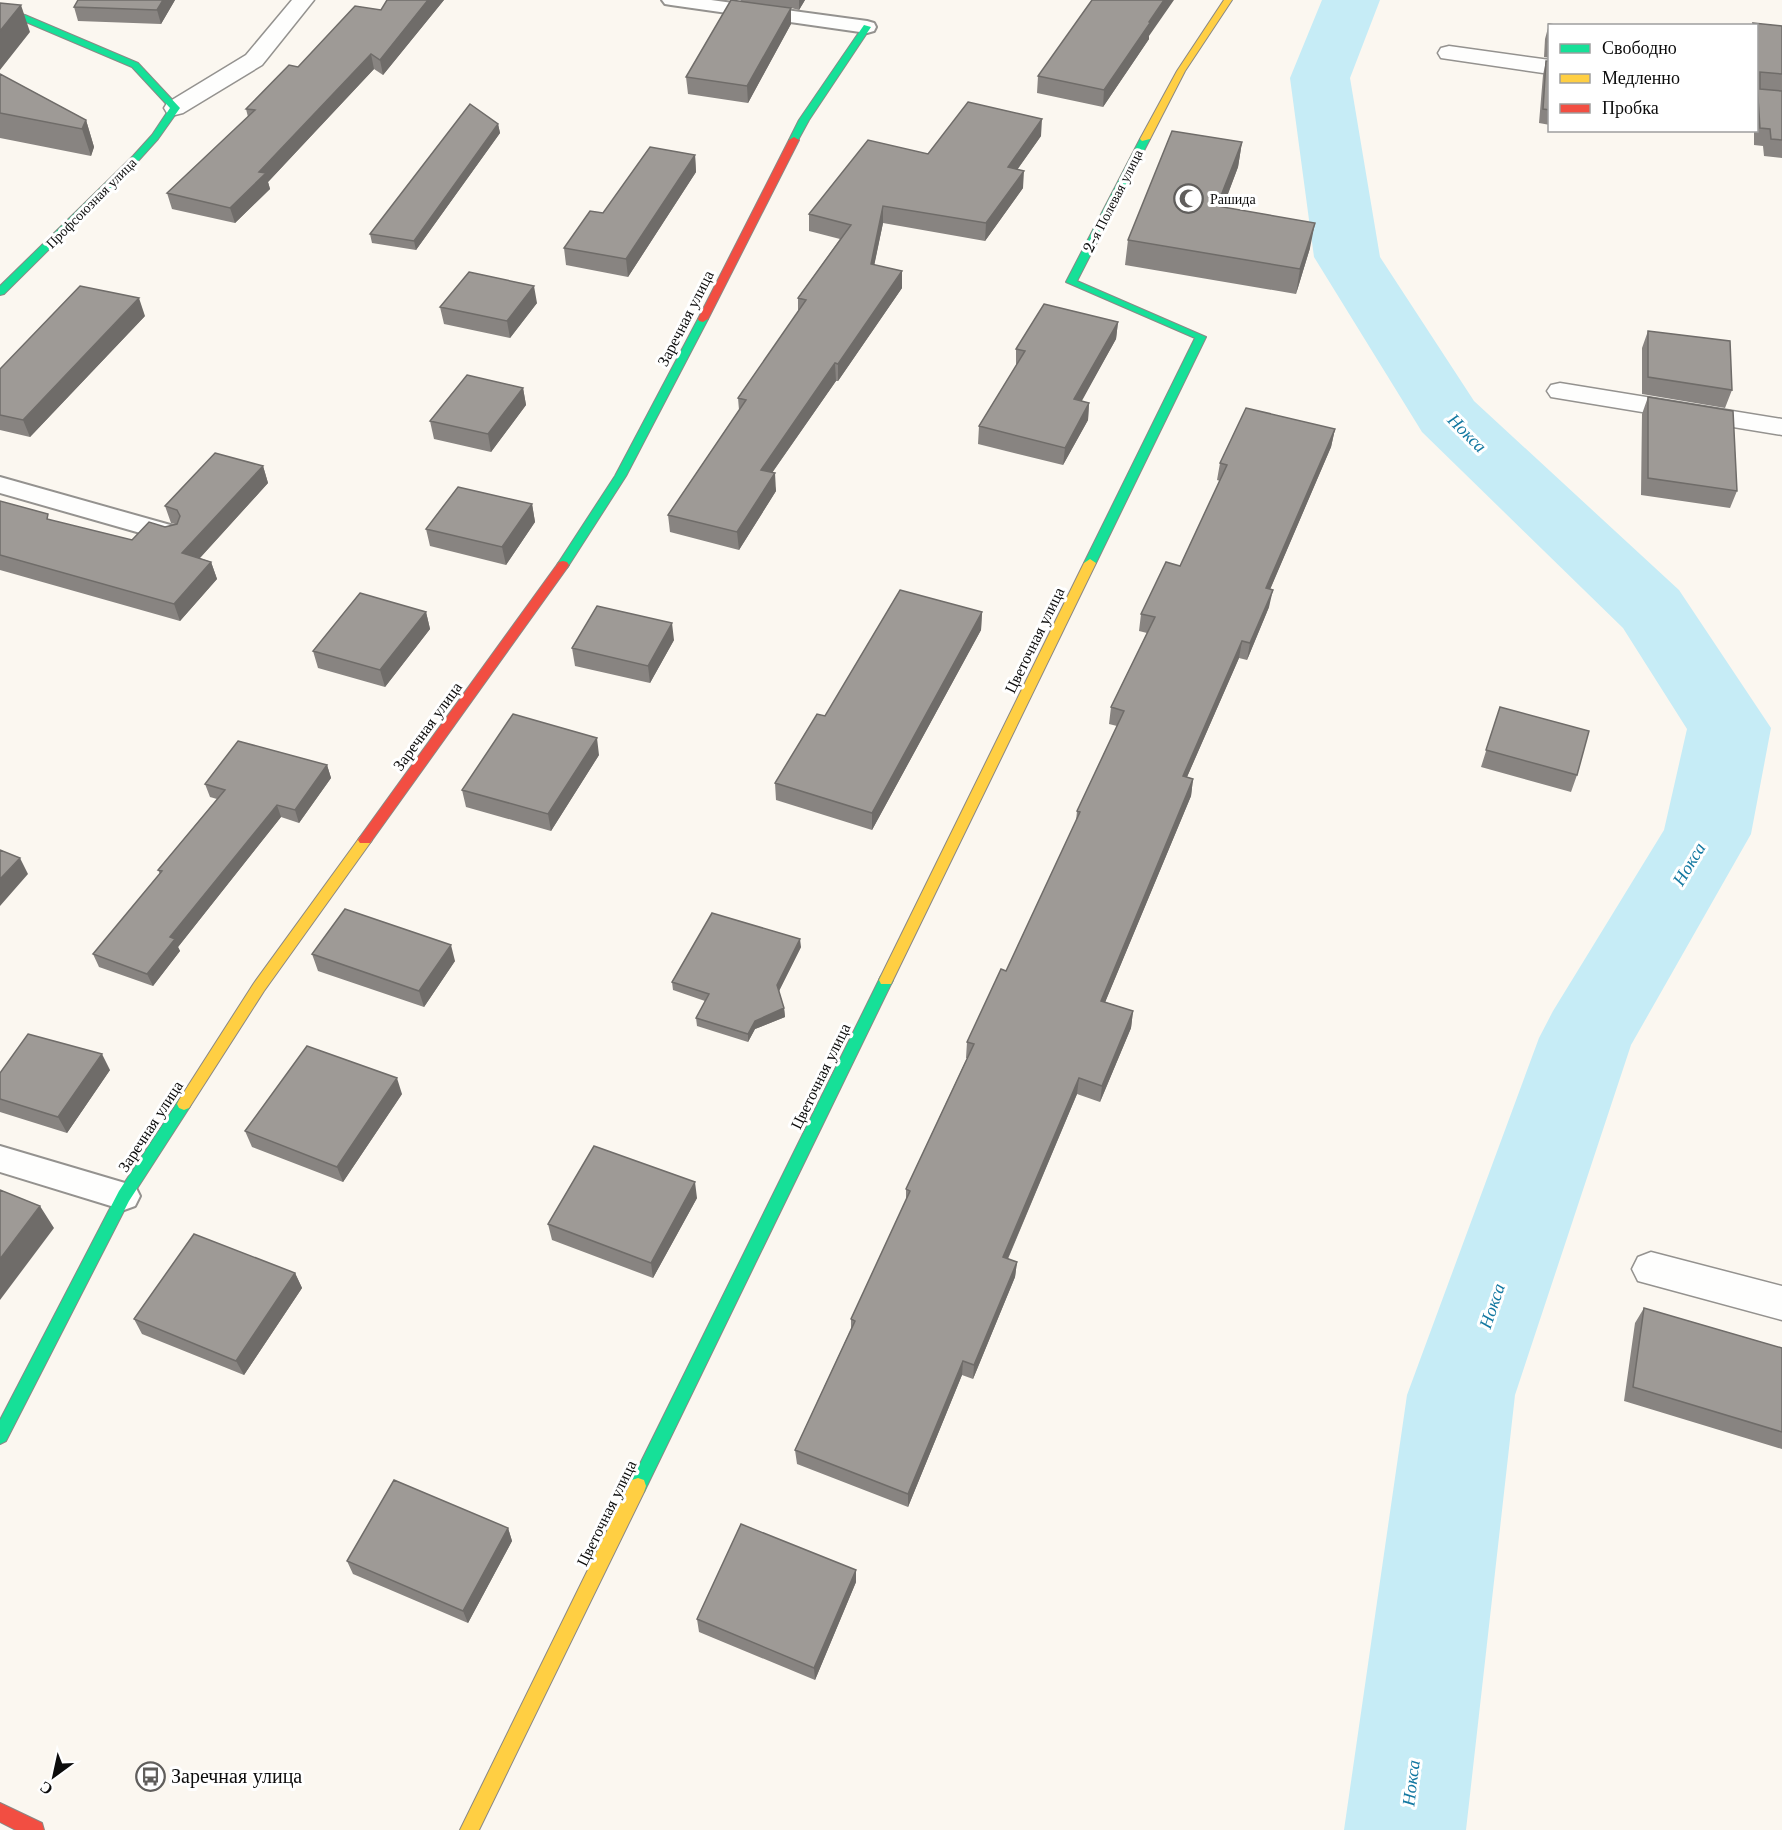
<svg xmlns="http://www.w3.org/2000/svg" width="1782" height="1830" font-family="'Libre Baskerville',serif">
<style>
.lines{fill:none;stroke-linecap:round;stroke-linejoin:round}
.river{fill:#c6ecf6;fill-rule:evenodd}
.lane-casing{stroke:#94928f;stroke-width:4}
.street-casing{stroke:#94928f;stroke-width:3}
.fast-casing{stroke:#8a8885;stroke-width:2}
.slow-casing{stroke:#8a8885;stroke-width:2}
.jam-casing{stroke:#8a8885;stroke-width:2}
.lane{fill:#fefefd;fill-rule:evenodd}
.street{fill:#fefefd;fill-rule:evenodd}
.fast{fill:#16e098;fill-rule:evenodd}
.slow{fill:#ffcf43;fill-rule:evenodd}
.jam{fill:#f24e42;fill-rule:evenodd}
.wall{fill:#888481}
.shaded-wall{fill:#6f6c69}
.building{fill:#9e9a96;stroke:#6f6c69;stroke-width:1.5}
.labels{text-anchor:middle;stroke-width:6;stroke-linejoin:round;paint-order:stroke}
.far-poi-label{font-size:14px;fill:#0c0c0c;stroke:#fff;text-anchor:start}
.far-street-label{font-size:14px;fill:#0c0c0c;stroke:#fff}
.street-label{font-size:16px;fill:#0c0c0c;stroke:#fff}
.water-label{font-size:18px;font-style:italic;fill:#1378a1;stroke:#fff}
.near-poi-label{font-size:20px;fill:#0c0c0c;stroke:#fff;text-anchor:start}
</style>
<rect width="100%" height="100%" fill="#fbf7f0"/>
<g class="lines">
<!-- river -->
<path class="river" d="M1322,0H1380L1350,78L1380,257L1474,401L1679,590L1771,728L1751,834L1631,1045L1515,1395L1466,1830H1344L1407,1395L1539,1038L1553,1011L1664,830L1687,729L1623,628L1422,432L1314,257L1290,78Z"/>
<defs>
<path id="lane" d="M662,0H711L867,21L874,23L876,27L874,31L867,33L671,5L665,4Z
M0,477L181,528L184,534L181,540L172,542L0,493Z
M0,1146L135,1186L140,1196L135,1206L124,1210L0,1172Z"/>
<path id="street" d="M292,0H314L262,65L183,113L175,115L167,113L164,108L167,103L246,55Z
M1449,46L1550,60V74L1441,58L1438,53L1441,48Z
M1560,383L1782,419V435L1551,397L1547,391L1551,385Z
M1651,1252L1782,1286V1320L1638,1281L1632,1269L1638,1257Z"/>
<path id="fast" d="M0,9L25,15L138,63L180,108L158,139L139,160L4,294L0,295V286L133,156L152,135L170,108L132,67L19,19L0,15Z
M864,25L871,27L809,120L797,142H791L789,140L799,120Z
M1145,136L1150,139L1077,281L1206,337L1096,563L1090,567L1084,563L1195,338L1066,282L1140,139Z
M703,316L708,319L626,476L567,568H559L557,565L615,476L698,319Z
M886,974L891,976L893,980L644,1492L638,1494L632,1492L630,1486L632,1480L879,980L881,976Z
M184,1098L189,1100L191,1104L189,1108L129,1201L6,1441L0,1444V1420L119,1191L179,1100Z"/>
<path id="slow" d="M1224,0H1232L1185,71L1150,139L1142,141L1140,139L1177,71Z
M1090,559L1096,563L893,980L891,984H881L879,980L1084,563Z
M365,835L370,837L372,840L370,843L264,991L189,1108L184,1110L179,1108L177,1104L179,1100L254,983L360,837Z
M638,1478L644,1480L646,1486L644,1492L479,1830H460L632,1480Z"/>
<path id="jam" d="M794,137L799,140L708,319L703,322L699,321L698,319L789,140Z
M563,561L567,562L569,565L567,568L370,843H360L358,840L360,837L559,562Z
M0,1803L42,1823L44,1830H16L0,1822Z"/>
</defs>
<!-- lane casing -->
<use href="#lane" class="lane-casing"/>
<!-- street casing -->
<use href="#street" class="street-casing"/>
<!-- fast casing -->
<use href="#fast" class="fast-casing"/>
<!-- slow casing -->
<use href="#slow" class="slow-casing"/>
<!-- jam casing -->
<use href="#jam" class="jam-casing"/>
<!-- lane -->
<use href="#lane" class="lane"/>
<!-- street -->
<use href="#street" class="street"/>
<!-- fast -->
<use href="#fast" class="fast"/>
<!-- slow -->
<use href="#slow" class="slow"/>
<!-- jam -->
<use href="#jam" class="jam"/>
</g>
<!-- wall -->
<path class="wall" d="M78,0H175L161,24L78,21L74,7Z
M387,0H444L383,75L374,69L268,182L270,189L235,223L172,209L167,193L248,117L246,109L298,67L381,10Z
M741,0H805L799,10L791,8V24L748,103L688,94L686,77Z
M1753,23L1782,26V158L1764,156L1763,146L1754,145V130H1756V26H1753Z
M1549,24L1550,26V58L1544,57L1545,39Z
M1149,36V39L1103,107L1037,93L1038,76Z
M1546,61H1550V125L1539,123L1543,75Z
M0,74L86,120L94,147L91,156L0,138Z
M498,124L500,133L416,250L372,243L370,234Z
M1041,136L1017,170L1023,188L985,241L883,223L874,265L902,271V288L838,381H836L772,473L776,491L739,550L670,532L668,515L739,410L738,398L798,312V298L840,239L809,231V214L928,154Z
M1242,142L1238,167L1223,207L1310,248L1296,294L1125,265L1128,240Z
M695,155L696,172L628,277L566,265L564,248L603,213Z
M537,303L510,338L444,324L440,307Z
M145,316L30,437L0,430V369Z
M1118,322L1116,339L1081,401L1089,403L1088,420L1063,465L978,444L979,426L1016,366V349Z
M1648,331L1732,390L1725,408L1642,394V348Z
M523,388L526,405L491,452L434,439L430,421Z
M1648,397L1737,491L1730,508L1641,495L1642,414Z
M1335,429L1331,447L1270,589L1269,607L1247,660L1239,658L1187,777L1193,779L1191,796L1105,1002L1133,1011L1131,1028L1100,1102L1077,1094L1008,1259L1017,1262L1015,1277L973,1379L962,1375L908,1507L797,1464L795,1450L851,1329V1319L906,1200V1189L967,1058H966L967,1042L1006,971L1076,821L1077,811L1117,726L1109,724L1111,707L1147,633L1139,631L1141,614L1180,566L1220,481L1217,480L1220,463Z
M263,466L268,483L200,558L211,562L217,579L180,621L0,570V501L51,520L132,540L165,527L175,524L171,523L165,506Z
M532,504L535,522L506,565L430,546L426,529Z
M426,612L430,629L385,687L318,668L313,651Z
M982,612L981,630L872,830L776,800L775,783Z
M674,640L650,683L575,666L572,648Z
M1500,707L1577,775L1571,792L1481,767Z
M599,755L551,831L466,807L462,790Z
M327,765L331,778L299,823L281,817L178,947L180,951L153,986L99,967L93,954L160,874L158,870L217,799L210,797L205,784Z
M801,947L779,991L784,1008L785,1017L755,1029L748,1042L697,1026L696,1018L705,1001L673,990L672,982Z
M312,954L455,961L424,1007L318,971Z
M110,1070L67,1133L0,1112V1073Z
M402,1094L343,1182L252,1147L245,1131Z
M697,1198L653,1278L552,1240L548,1224Z
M295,1273L302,1288L244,1375L142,1334L134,1319Z
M1644,1308L1782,1348V1449L1624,1401L1635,1323Z
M508,1528L512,1541L468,1623L353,1574L347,1561Z
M856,1570V1582L815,1680L699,1632L697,1619Z"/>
<!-- shaded-wall -->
<path class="shaded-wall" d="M163,0H175L161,24L157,10Z
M428,0H444L383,75L380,60Z
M799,0H805L799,10Z
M1164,0H1174L1149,36V39L1103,107L1104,90L1149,22Z
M21,5L30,32L0,70V31Z
M791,8V24L748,103L747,86Z
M371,54L374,69L268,182L270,189L235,223L230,208L259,172Z
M1042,119L1041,136L1007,184L1008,167Z
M86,120L94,147L91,156L82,129Z
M498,124L500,133L416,250L414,241Z
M1242,142L1238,167L1214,231L1217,206Z
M695,155L696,172L628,277L626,259Z
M1024,171L1023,188L985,241L986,223Z
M883,206V223L871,281V264Z
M1315,223L1310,248L1296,294L1300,269Z
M902,271V288L838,381V364Z
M534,286L537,303L510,338L507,321Z
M139,298L145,316L30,437L23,420Z
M1118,322L1116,339L1073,417L1074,399Z
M835,363L836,381L762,487L761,470Z
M523,388L526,405L491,452L488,434Z
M1089,403L1088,420L1063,465L1065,448Z
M1335,429L1331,447L1263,606L1266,588Z
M263,466L268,483L188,571L182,553Z
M775,473L776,491L739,550L737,532Z
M532,504L535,522L506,565L502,547Z
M211,562L217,579L180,621L174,604Z
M1273,590L1269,607L1247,660L1250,643Z
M426,612L430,629L385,687L380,670Z
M982,612L981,630L872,830V813Z
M672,623L674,640L650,683L648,666Z
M1242,641L1239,658L1180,793L1183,776Z
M597,738L599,755L551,831L548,814Z
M327,765L331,778L299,823L295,810Z
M1193,779L1191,796L1099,1017L1101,1001Z
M277,805L281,817L178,947L180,951L153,986L147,974L170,937Z
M20,858L28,874L0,906V879Z
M800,939L801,947L778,993L777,985Z
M451,945L455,961L424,1007L419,991Z
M784,1008L785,1017L755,1029L748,1042V1034L755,1021Z
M1133,1011L1131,1028L1100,1102L1102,1086Z
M102,1054L110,1070L67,1133L58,1117Z
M397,1078L402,1094L343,1182L337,1167Z
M1079,1078L1077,1094L1002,1272L1003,1257Z
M695,1182L697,1198L653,1278L651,1263Z
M40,1206L54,1228L0,1300V1259Z
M1017,1262L1015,1277L973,1379L974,1365Z
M295,1273L302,1288L244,1375L236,1361Z
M963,1361L962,1375L908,1507V1494Z
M508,1528L512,1541L468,1623L463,1611Z
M856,1570V1582L815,1680L814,1668Z"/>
<!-- building -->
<path class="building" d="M78,0H163L157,10L74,7Z
M387,0H428L380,60L371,54L259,172L266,173L230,208L167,193L255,110L246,109L289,65L298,67L355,6L381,10Z
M731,0L791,8L747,86L686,77Z
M1092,0H1164L1149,22L1150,23L1104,90L1038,76Z
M0,3L21,5L0,31Z
M1753,23L1782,26V74L1760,72V89L1782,91V140L1771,139L1770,129L1760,128L1756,69V26H1754Z
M1549,24L1560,26H1550V43L1548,42Z
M1546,61H1550V110L1543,109Z
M0,74L86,120L82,129L0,113Z
M968,102L1042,119L1008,167L1024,171L986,223L883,206L871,264L902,271L838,364L835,363L761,470L775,473L737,532L668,515L746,400L738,398L806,300L798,298L851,225L809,214L868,140L928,154Z
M470,104L498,124L414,241L370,234Z
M1172,131L1242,142L1217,206L1315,223L1300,269L1128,240Z
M650,147L695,155L626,259L564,248L590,211L603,213Z
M469,272L534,286L507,321L440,307Z
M80,286L139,298L23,420L0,415V369Z
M1044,304L1118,322L1074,399L1089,403L1065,448L979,426L1025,351L1016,349Z
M1648,331L1730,341L1732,390L1648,377Z
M467,375L523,388L488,434L430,421Z
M1648,397L1733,411L1737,491L1648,478Z
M1246,408L1335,429L1266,588L1273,590L1250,643L1242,641L1183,776L1193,779L1101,1001L1133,1011L1102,1086L1079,1078L1003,1257L1017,1262L974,1365L963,1361L908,1494L795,1450L855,1321L851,1319L910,1191L906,1189L974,1044L967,1042L1001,969L1006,971L1080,812L1077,811L1124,711L1111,707L1155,617L1141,614L1166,562L1180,566L1227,465L1220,463Z
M215,453L263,466L182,553L211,562L174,604L0,555V501L48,514L47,519L132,540L149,522L165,527L177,524L180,516L177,510L165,506Z
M458,487L532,504L502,547L426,529Z
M900,590L982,612L872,813L775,783L817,714L825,716Z
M360,593L426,612L380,670L313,651Z
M597,606L672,623L648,666L572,648Z
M1500,707L1589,731L1577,775L1486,750Z
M513,714L597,738L548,814L462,790Z
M238,741L327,765L295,810L277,805L170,937L175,939L147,974L93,954L162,871L158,870L225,790L205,784Z
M0,850L20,858L0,879Z
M345,909L451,945L419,991L312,954Z
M712,913L800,939L777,985L784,1008L755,1021L748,1034L696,1018L709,994L672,982Z
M28,1034L102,1054L58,1117L0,1099V1073Z
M307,1046L397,1078L337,1167L245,1131Z
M594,1146L695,1182L651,1263L548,1224Z
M0,1190L40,1206L0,1259Z
M194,1234L295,1273L236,1361L134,1319Z
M1644,1308L1782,1348V1432L1633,1387Z
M394,1480L508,1528L463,1611L347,1561Z
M741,1524L856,1570L814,1668L697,1619Z"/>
<!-- icons -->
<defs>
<symbol id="mosque-ring" viewBox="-11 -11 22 22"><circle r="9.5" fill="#fff" stroke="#605e5c" stroke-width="1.5"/><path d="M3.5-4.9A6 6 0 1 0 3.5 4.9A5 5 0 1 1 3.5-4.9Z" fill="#605e5c"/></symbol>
<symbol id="bus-ring" viewBox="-11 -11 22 22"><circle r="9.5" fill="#fff" stroke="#605e5c" stroke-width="1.5"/><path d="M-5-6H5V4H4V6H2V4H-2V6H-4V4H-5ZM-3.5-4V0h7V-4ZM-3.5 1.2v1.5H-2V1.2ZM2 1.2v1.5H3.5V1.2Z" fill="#605e5c"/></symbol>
</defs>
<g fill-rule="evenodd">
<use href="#mosque-ring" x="1172" y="182" width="33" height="33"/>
<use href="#bus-ring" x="134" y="1760" width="33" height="33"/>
</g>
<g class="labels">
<!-- far-poi labels -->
<g class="far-poi-label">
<text x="1210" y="204">Рашида</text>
</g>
<!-- far-street labels -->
<g class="far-street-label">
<text transform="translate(1113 201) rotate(-63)" y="5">2-я Полевая улица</text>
<text transform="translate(91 203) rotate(-45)" y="5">Профсоюзная улица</text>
</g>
<!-- street labels -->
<g class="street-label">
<text transform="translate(685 318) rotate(-63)" y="6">Заречная улица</text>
<text transform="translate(1034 640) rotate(-64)" y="6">Цветочная улица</text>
<text transform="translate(427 726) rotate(-54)" y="6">Заречная улица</text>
<text transform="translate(820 1076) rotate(-64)" y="6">Цветочная улица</text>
<text transform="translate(150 1126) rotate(-57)" y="6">Заречная улица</text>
<text transform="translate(606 1513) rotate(-64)" y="6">Цветочная улица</text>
</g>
<!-- water labels -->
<g class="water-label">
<text transform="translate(1467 433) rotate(45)" y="6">Нокса</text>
<text transform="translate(1689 864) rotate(-59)" y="6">Нокса</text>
<text transform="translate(1492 1306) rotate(-71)" y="6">Нокса</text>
<text transform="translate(1411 1783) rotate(-83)" y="6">Нокса</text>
</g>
<!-- near-poi labels -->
<g class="near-poi-label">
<text x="171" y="1783">Заречная улица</text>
</g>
</g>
<!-- legend -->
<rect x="1548" y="24" width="210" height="108" fill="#ffffff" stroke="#9e9e9e" stroke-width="1.5"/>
<rect x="1560" y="44" width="30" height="9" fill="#16e098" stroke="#9e9e9e" stroke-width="1.5"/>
<text x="1602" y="54" font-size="18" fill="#0c0c0c">Свободно</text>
<rect x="1560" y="74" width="30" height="9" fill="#ffcf43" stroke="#9e9e9e" stroke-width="1.5"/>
<text x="1602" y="84" font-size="18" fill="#0c0c0c">Медленно</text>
<rect x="1560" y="104" width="30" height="9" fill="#f24e42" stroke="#9e9e9e" stroke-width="1.5"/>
<text x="1602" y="114" font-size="18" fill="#0c0c0c">Пробка</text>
<!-- north arrow -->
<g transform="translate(54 1776) rotate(213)" stroke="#ffffff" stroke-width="4.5" paint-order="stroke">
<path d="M0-4.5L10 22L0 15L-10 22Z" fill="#0c0c0c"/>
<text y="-9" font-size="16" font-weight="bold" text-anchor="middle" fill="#0c0c0c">С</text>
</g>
</svg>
